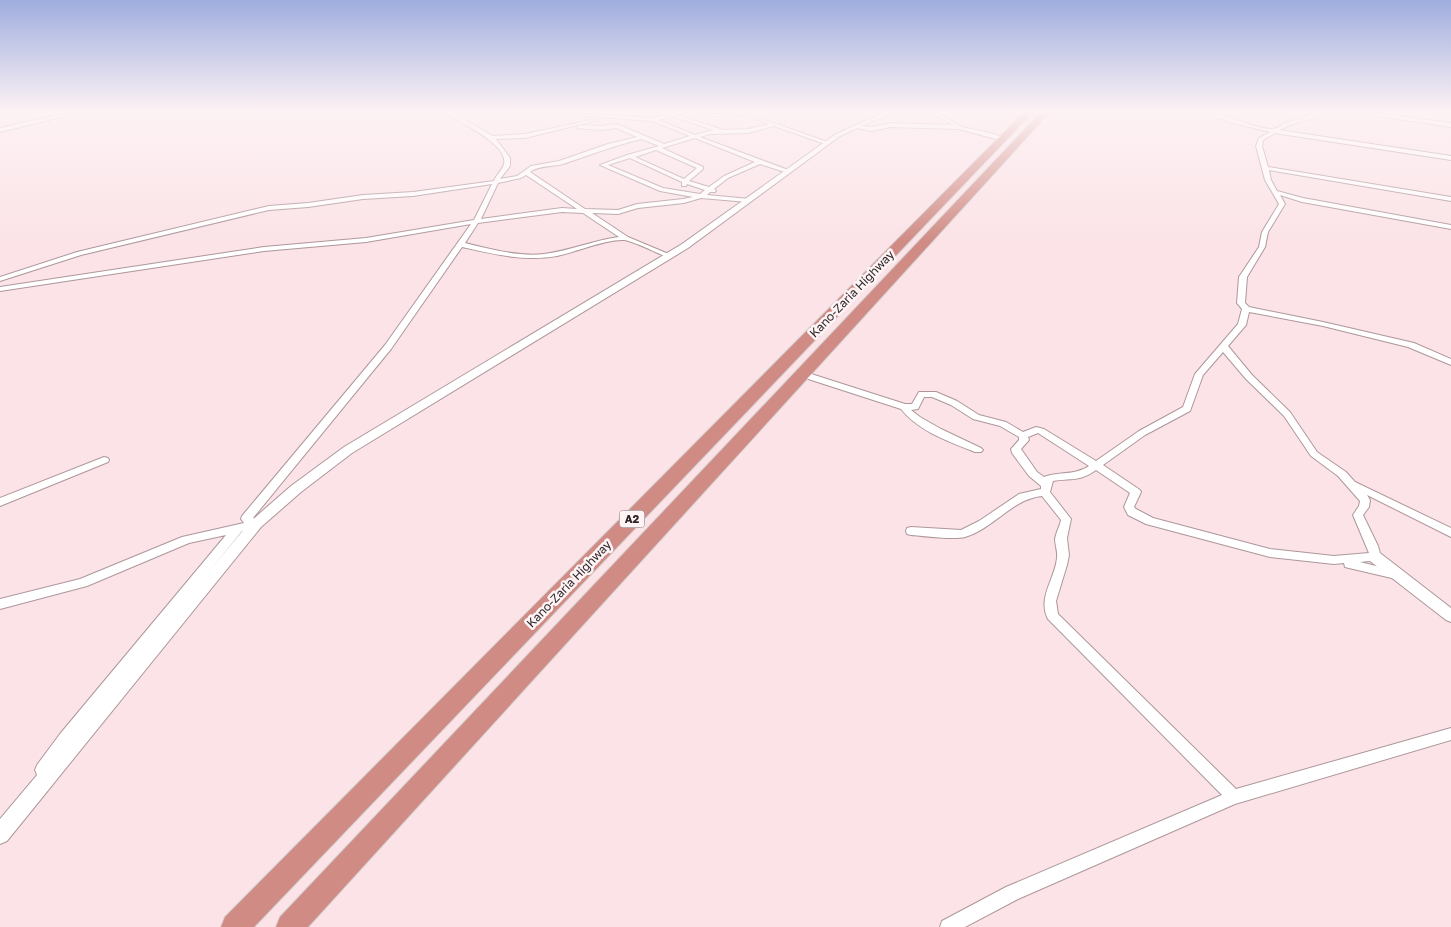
<svg xmlns="http://www.w3.org/2000/svg" width="1451" height="927" font-family="'Golos Text',sans-serif">
<style>
.lines{fill:none;stroke-linecap:round;stroke-linejoin:round}
.minor-casing{stroke:#ad979a;stroke-width:2}
.tertiary-casing{stroke:#ad979a;stroke-width:2}
.trunk-casing{stroke:#d1cfcf;stroke-width:2}
.minor{fill:#fff;fill-rule:evenodd}
.tertiary{fill:#fff;fill-rule:evenodd}
.trunk{fill:#d08b84;fill-rule:evenodd}
.labels{text-anchor:middle;stroke-width:5;stroke-linejoin:round;paint-order:stroke}
.shield{fill:#fef4f6;stroke:#6c6364;stroke-width:1}
.shield-label{font-size:11px;font-weight:bold;fill:#2d2526}
.street-label{font-size:12px;fill:#2d2526;stroke:#fef4f6}
</style>
<rect width="100%" height="100%" fill="#fbe3e7"/>
<g class="lines">
<defs>
<path id="minor" d="M72,112H81L0,132V128Z
M445,112H451L493,136L525,134L596,119L598,120L525,138L496,139L510,158V166L500,179L517,176L531,166L559,161L608,144L637,137L616,128L601,130L577,128L579,125L601,126L617,124L664,144L690,136L652,121L536,112H561L653,118L672,113L723,130L748,129L769,124L746,115L713,116L700,112L713,114L746,113L830,143L825,144L774,126L748,133L710,134L700,137L791,171L788,173L760,164L728,178L714,189L716,191L715,192H710L707,195L750,199V201L748,202L701,198L684,203L638,208L618,214L592,213L628,237L671,255V257H667C657,253 633,241 624,240C606,239 576,252 557,256C525,262 493,254 462,247L391,349L253,518L260,521L261,524L260,527L242,531L70,742L47,775L42,777L37,775L35,770L37,765L60,734L226,535L189,543L87,586L0,609V599L80,579L182,537L244,523L241,519L242,516L385,345L471,224L366,242L264,251L0,291V287L264,247L366,238L474,220L492,184L413,196L363,199L308,207L269,210L81,255L0,281V277L77,252L269,206L308,203L363,195L413,192L494,181C496,175 503,169 504,164C509,144 458,122 445,112ZM672,116L713,130L695,135L658,120ZM695,138L755,162L724,176L709,187L689,181L703,169V167L662,148ZM642,139L659,146L627,155L600,165L660,191L693,197L683,199L637,204L618,210L585,209L530,172C539,165 552,167 563,164C590,155 615,145 642,139ZM656,150L697,168L684,179L635,157ZM630,158L682,182V186H686L687,184L705,190L700,194L663,188L608,165ZM526,175L577,209L562,208L481,219L498,183L521,178ZM562,212L583,213L619,237C594,240 570,251 544,254C518,257 490,249 465,243L478,223Z
M465,112H499L497,113Z
M926,112C943,112 949,122 963,127C977,131 993,132 1006,139L1003,141L959,129L891,127L871,131L852,127L855,125L871,127L891,123L953,125L941,118Z
M1203,112C1226,112 1248,128 1272,129C1277,129 1282,125 1286,123C1300,118 1318,112 1332,112L1290,125L1279,130L1451,156V160L1275,133L1263,140L1262,146L1268,167L1451,197V201L1269,170L1271,180L1277,191L1303,198L1451,225V229L1302,202L1280,195L1285,204L1268,232L1265,247L1247,277L1245,303L1249,307L1323,322L1414,343L1451,359V365L1408,347L1323,326L1249,312L1246,325L1228,346L1252,375L1290,412L1317,452L1346,472L1355,482L1451,528V537L1367,495L1370,500L1369,507L1363,515L1378,546L1381,557L1379,560L1360,562L1400,572L1402,575L1400,578L1396,579L1349,568L1345,567L1344,563L1334,564L1270,557L1146,524L1128,515L1124,507L1130,493L1096,470C1080,482 1070,478 1053,481L1050,492L1071,519L1067,538L1069,555L1067,565L1056,601L1058,614L1236,789L1451,728V740L1235,804L1018,899L965,927H940L942,921L1006,887L1222,795L1048,619C1037,598 1055,579 1057,558C1058,552 1055,545 1055,539C1056,532 1060,526 1061,520L1042,496C1012,499 993,529 965,537C954,540 924,536 911,535L907,534L906,531L907,528L911,527L961,530L979,521L1019,494L1041,489V486L1029,476L1012,453L1011,449L1019,440V437L1000,426L973,419L951,405L932,397H924L918,409L911,410L920,417L941,429L981,448L983,450L981,452H975C950,442 918,431 901,409L799,376L798,374L802,371L805,372L905,404H912L919,392H936L957,401L979,415L1006,422L1023,432L1036,427L1044,429L1096,461L1139,431L1183,407L1195,374L1238,324L1242,309L1237,303L1239,277L1259,247L1262,232L1279,204L1265,180L1256,146L1259,138L1270,132L1229,122ZM1223,352L1246,379L1284,416L1311,456L1338,476L1360,501L1359,506L1353,515L1369,553L1334,556L1270,549L1153,518L1136,509L1134,507L1141,492L1140,490L1103,465L1145,435L1190,411L1203,375ZM1038,433L1089,466C1074,476 1060,471 1044,477L1037,472L1021,449L1029,440L1028,437Z
M1353,112H1367L1451,123V127Z
M104,457L108,458L109,460L108,462L0,506V498Z"/>
<path id="tertiary" d="M890,112H900L873,121L840,136L688,248L352,453L301,492L261,527L7,841L0,844V819L251,521L291,486L344,447L682,244L836,134L869,119Z
M1375,552L1380,553L1451,608V622L1446,620L1370,561L1368,557L1370,553Z"/>
<path id="trunk" d="M1024,112H1033L254,927H221L225,917Z
M1041,112H1050L308,927H276L280,917Z"/>
</defs>
<!-- minor casing -->
<use href="#minor" class="minor-casing"/>
<!-- tertiary casing -->
<use href="#tertiary" class="tertiary-casing"/>
<!-- trunk casing -->
<use href="#trunk" class="trunk-casing"/>
<!-- minor -->
<use href="#minor" class="minor"/>
<!-- tertiary -->
<use href="#tertiary" class="tertiary"/>
<!-- trunk -->
<use href="#trunk" class="trunk"/>
</g>
<!-- sky -->
<linearGradient id="sky" x2="0" y2="1"><stop stop-color="#9faede"/><stop offset="0.46" stop-color="#fdf2f4"/><stop offset="1" stop-color="#fdf2f4" stop-opacity="0"/></linearGradient>
<rect width="1451" height="242" fill="url(#sky)"/>
<g class="labels">
<!-- shield labels -->
<rect class="shield" x="619.5" y="510.5" width="25" height="17" rx="4"/>
<g class="shield-label">
<text x="632" y="523">A2</text>
</g>
<!-- street labels -->
<g class="street-label">
<text transform="translate(852 294) rotate(-46)" y="4">Kano-Zaria Highway</text>
<text transform="translate(569 584) rotate(-46)" y="4">Kano-Zaria Highway</text>
</g>
</g>
</svg>
